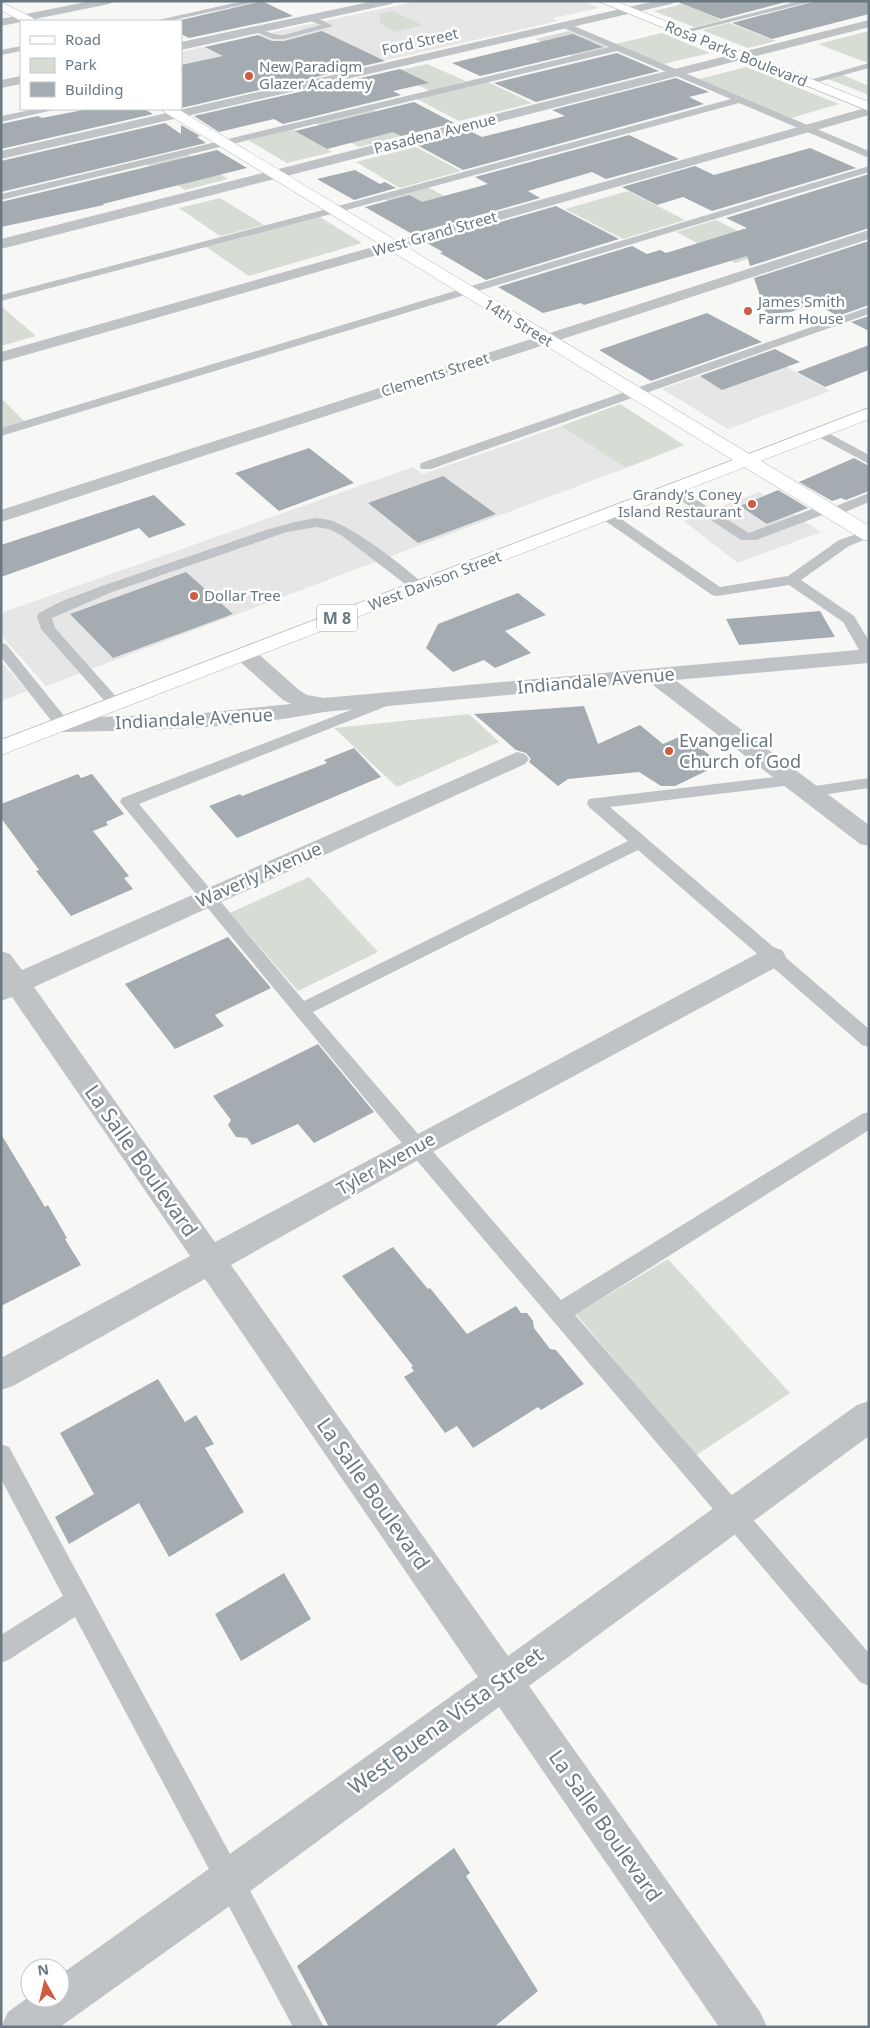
<svg xmlns="http://www.w3.org/2000/svg" width="870" height="2028" font-family="'Noto Sans',sans-serif">
<style>
.built{fill:#e5e6e5}
.green{fill:#d7dcd5}
.building{fill:#a5acb1}
.lines{fill:none;stroke-linecap:round;stroke-linejoin:round}
.secondary-casing{stroke:#b2b7ba;stroke-width:1}
.highway-casing{stroke:#b3b6b9;stroke-width:1}
.lane{fill:#bfc3c6;fill-rule:evenodd}
.street{fill:#bfc3c6;fill-rule:evenodd}
.secondary{fill:#fff;fill-rule:evenodd}
.highway{fill:#fff;fill-rule:evenodd}
.poi-dot{fill:#cc5d40;stroke:#fff;stroke-width:2}
.labels{text-anchor:middle;stroke-width:5;stroke-linejoin:round;paint-order:stroke}
.far-street-label{font-size:15px;fill:#6a7882;stroke:#fff}
.far-poi-label{font-size:15px;fill:#6a7882;stroke:#fff;text-anchor:start}
.shield{fill:#fff;stroke:#97a0a8;stroke-width:1}
.shield-label{font-size:16px;font-weight:bold;fill:#6a7882}
.street-label{font-size:18px;fill:#6a7882;stroke:#fff}
.poi-label{font-size:18px;fill:#6a7882;stroke:#fff;text-anchor:start}
.near-street-label{font-size:21px;fill:#6a7882;stroke:#fff}
</style>
<rect width="100%" height="100%" fill="#f7f7f5"/>
<!-- built -->
<path class="built" d="M418,1H583L599,8L553,18L558,21L189,105L181,101V52Z
M762,353L830,391L728,429L662,389Z
M561,426L626,468L46,686L1,635V613L413,467L423,474Z
M759,492L821,532L738,563L684,521Z
M1,661L27,691L1,701Z"/>
<!-- green -->
<path class="green" d="M682,4L722,20L694,27L654,11Z
M393,11L422,25L395,32L380,23L379,14Z
M729,23L776,41L748,48L702,30Z
M569,31L608,47L573,56L535,39Z
M869,31L868,63L818,44Z
M662,33L710,53L663,64L616,44Z
M427,64L466,81L430,91L392,72Z
M746,67L839,104L791,118L699,79Z
M843,75L869,86V95L828,79Z
M486,81L532,103L459,121L415,98Z
M371,109L416,132L359,147L315,123Z
M293,129L332,152L287,163L248,140Z
M416,147L461,171L400,188L356,162Z
M186,153L228,179L185,190L144,163Z
M428,187L475,213L428,226L384,199Z
M628,191L685,220L623,239L565,209Z
M220,198L264,225L220,236L179,208Z
M320,217L362,243L249,276L206,247Z
M716,220L775,250L735,263L676,232Z
M1,306L36,336L1,346Z
M1,398L24,421L1,428Z
M620,404L684,445L626,468L561,426Z
M469,714L499,742L397,787L334,728Z
M309,877L378,952L298,991L230,913Z
M668,1259L790,1393L695,1456L576,1314Z"/>
<!-- building -->
<path class="building" d="M262,1L293,16L189,38L181,34V20Z
M680,1H790L721,19L680,3Z
M816,1H869V14L772,39L732,23Z
M322,31L385,61L181,108V65L223,56L205,47L258,35L272,41H284Z
M573,34L603,47L480,76L452,63Z
M617,53L659,71L536,102L494,83Z
M400,69L429,83L393,91L401,95L283,124L274,119L219,132L194,116Z
M676,78L709,92L689,97L704,104L463,170L417,145L470,131L482,137L565,116L552,110Z
M414,102L454,123L401,136L393,132L327,149L295,131Z
M88,109H144L153,114L1,149V124L38,116L42,118Z
M165,123L181,134V125L200,136L197,137L206,143L1,192V161Z
M629,135L679,159L606,179L592,172L528,191L540,198L412,234L365,207L409,195L422,202L488,184L475,177Z
M810,148L856,168L712,211L683,197L657,205L622,187L695,166L714,175Z
M217,150L247,168L103,204L104,205L1,227V202Z
M355,170L380,184L385,182L396,188L354,200L317,179Z
M869,174V228L750,266L747,256L584,305L581,303L543,313L498,287L632,246L647,254L660,250L666,253L747,228L726,218Z
M556,206L619,239L486,280L440,253L443,252L427,243Z
M869,241V305L838,316L814,303L791,312L766,314L754,278Z
M707,313L762,342L651,381L599,350Z
M869,316V331L851,322Z
M869,345V370L825,387L797,372Z
M775,349L800,362L722,390L700,376Z
M309,448L354,483L279,511L235,473Z
M854,458L869,466V491L846,500L841,498L832,501L799,482Z
M443,476L496,514L418,543L368,503Z
M778,490L808,508L767,524L740,506Z
M154,495L186,525L149,538L139,528L1,577V545Z
M186,572L233,614L113,658L70,614Z
M518,593L546,615L505,631L531,653L495,668L484,660L453,672L426,648L438,624Z
M820,611L835,637L739,645L726,619Z
M584,706L598,744L640,725L663,744L679,737L685,741L689,739L721,764L675,786H661L639,772L568,779L558,786L529,762L531,759L526,753L516,750L474,714Z
M354,748L381,777L237,838L209,806L240,794L242,796L327,763L324,760Z
M78,774L81,778L92,774L124,814L106,822L108,825L93,831L129,876L124,878L133,889L71,916L36,871L39,870L1,818V804Z
M228,937L271,988L215,1015L224,1026L175,1049L125,984Z
M318,1044L374,1112L314,1143L298,1124L252,1145L247,1138L236,1137L228,1125L231,1120L213,1096Z
M1,1134L45,1207L48,1205L67,1238L65,1239L81,1265L1,1306Z
M393,1247L428,1289L430,1288L467,1334L516,1306L521,1313H527L533,1321L534,1328L550,1349L556,1350L584,1384L541,1410L538,1407L473,1448L457,1426L445,1433L404,1377L414,1371L411,1367L413,1366L342,1276Z
M158,1379L185,1422L196,1415L214,1444L205,1448L244,1512L169,1557L139,1503L69,1544L55,1517L94,1494L60,1433Z
M284,1573L311,1619L241,1661L215,1614Z
M454,1848L470,1873L466,1876L538,1991L494,2027H329L297,1966Z"/>
<g class="lines">
<defs>
<path id="secondary" d="M598,1H615L869,102V111Z
M1,2L33,18L35,21H21L1,10Z
M163,109H178L869,526V541L862,539L164,112Z"/>
<path id="highway" d="M869,408V419L1,755V740Z"/>
</defs>
<!-- secondary casing -->
<use href="#secondary" class="secondary-casing"/>
<!-- highway casing -->
<use href="#highway" class="highway-casing"/>
<!-- lane -->
<path class="lane" d="M243,1H260L169,21H154Z
M799,1H814L681,34L677,32Z
M308,16H314L333,26L284,39H273L251,30L255,28L277,35H284L321,25L308,20Z
M561,23H567L869,151V158L739,103L339,212L1,301V295L331,208L731,99L617,51L1,200V194L609,47L561,27Z
M21,46V51L1,55V50Z
M869,63V68L807,85L803,82Z
M35,109H50L49,111L1,122V116Z
M869,166V172L1,436V428Z
M869,307V314L431,469H421L420,466L421,463Z
M819,428L869,455V464L815,435L813,432L815,429Z
M673,485L749,533L820,506L825,505L831,508L869,493V502L836,516L831,517L825,514L756,540H741L668,492L666,489L668,486Z
M606,511L611,512L720,587L788,576L839,540L869,530V538L849,546L801,580L854,616L869,641V659L864,658L862,655L843,622L789,585L717,596L712,595L601,518L599,515L601,512Z
M316,518C325,519 332,520 339,524C358,532 414,572 425,587L423,590H413L341,535L329,529L316,527L287,532L112,592L52,618L55,628L120,701L123,704L120,707H110L41,629L37,616L39,613L62,601L102,586L266,530L295,522Z
M1,643L6,644L69,722L71,725L69,728H57L1,657Z
M392,694L397,696L400,699L397,702L139,804L304,1001L628,841L589,807L587,803L589,799L792,775L798,776L800,780L798,784L792,785L610,807L869,1029V1047L862,1045L638,850L313,1012L561,1300L862,1114L869,1112V1130L575,1315L869,1653V1686L860,1682L396,1136L120,802L122,798Z
M869,778V788L808,797L802,796L800,792L802,788L808,787Z
M1,1444L9,1447L324,2027H293L75,1617L10,1659L1,1663V1635L63,1596L1,1479Z"/>
<!-- street -->
<path class="street" d="M91,1H115L109,4L1,26V19Z
M374,1H397L391,4L181,50V42Z
M655,1H677L671,4L1,159V151Z
M869,20V27L776,51L1,249V239Z
M21,76V84L1,88V80Z
M869,107V115L1,362V352Z
M869,230V239L1,522V510Z
M245,647L253,649L299,690L307,695L324,698L869,649V663L675,680L869,825V846L860,844L649,682L324,712C238,729 151,730 63,732L55,730L52,725L55,720L63,718L194,714L291,704L283,700L237,659L234,654L237,649Z
M517,752L525,754L529,759L525,764L34,987L215,1242L764,950L773,947L782,950L786,957L782,964L427,1155L231,1265L508,1656L857,1405L869,1401V1436L529,1686L760,2012L767,2027H719L499,1707L245,1895L60,2027H1L8,2012L30,1996V1998H60V1975L478,1677L205,1279L13,1386L1,1390V1358L190,1256L12,997L1,1001V951L10,954L22,970Z"/>
<!-- secondary -->
<use href="#secondary" class="secondary"/>
<!-- highway -->
<use href="#highway" class="highway"/>
</g>
<!-- markers -->
<g class="poi-dot">
<circle cx="249" cy="76" r="5"/>
<circle cx="748" cy="311" r="5"/>
<circle cx="752" cy="504" r="5"/>
<circle cx="194" cy="596" r="5"/>
<circle cx="669" cy="751" r="5"/>
</g>
<g class="labels">
<!-- far-street labels -->
<g class="far-street-label">
<text transform="translate(420 42) rotate(-13)" y="5">Ford Street</text>
<text transform="translate(736 54) rotate(22)" y="5">Rosa Parks Boulevard</text>
<text transform="translate(435 134) rotate(-14)" y="5">Pasadena Avenue</text>
<text transform="translate(435 234) rotate(-16)" y="5">West Grand Street</text>
<text transform="translate(518 323) rotate(31)" y="5">14th Street</text>
<text transform="translate(435 375) rotate(-18)" y="5">Clements Street</text>
<text transform="translate(435 581) rotate(-21)" y="5">West Davison Street</text>
</g>
<!-- far-poi labels -->
<g class="far-poi-label">
<text x="259" y="72">New Paradigm<tspan x="259" dy="17">Glazer Academy</tspan></text>
<text x="758" y="307">James Smith<tspan x="758" dy="17">Farm House</tspan></text>
<text x="742" y="500" text-anchor="end">Grandy's Coney<tspan x="742" dy="17">Island Restaurant</tspan></text>
<text x="204" y="601">Dollar Tree</text>
</g>
<!-- shield labels -->
<rect class="shield" x="317" y="604.5" width="40" height="27" rx="4"/>
<g class="shield-label">
<text x="337" y="624">M 8</text>
</g>
<!-- street labels -->
<g class="street-label">
<text transform="translate(596 681) rotate(-5)" y="6">Indiandale Avenue</text>
<text transform="translate(194 719) rotate(-3)" y="6">Indiandale Avenue</text>
<text transform="translate(259 875) rotate(-24)" y="6">Waverly Avenue</text>
<text transform="translate(386 1164) rotate(-29)" y="6">Tyler Avenue</text>
</g>
<!-- poi labels -->
<g class="poi-label">
<text x="679" y="747">Evangelical<tspan x="679" dy="21">Church of God</tspan></text>
</g>
<!-- near-street labels -->
<g class="near-street-label">
<text transform="translate(141 1161) rotate(55)" y="7">La Salle Boulevard</text>
<text transform="translate(373 1494) rotate(55)" y="7">La Salle Boulevard</text>
<text transform="translate(446 1721) rotate(-36)" y="7">West Buena Vista Street</text>
<text transform="translate(605 1826) rotate(55)" y="7">La Salle Boulevard</text>
</g>
</g>
<!-- border -->
<rect width="870" height="2028" fill="none" stroke="#6a7882" stroke-width="5"/>
<!-- legend -->
<rect x="20" y="20" width="162" height="90" fill="#ffffff" stroke="#c3c9cd"/>
<rect x="30" y="36" width="25" height="8" fill="#ffffff" stroke="#c3c9cd"/>
<text x="65" y="45" font-size="15" fill="#6a7882">Road</text>
<rect x="30" y="58" width="25" height="15" fill="#d7dcd5" stroke="#c3c9cd"/>
<text x="65" y="70" font-size="15" fill="#6a7882">Park</text>
<rect x="30" y="82" width="25" height="15" fill="#a5acb1" stroke="#c3c9cd"/>
<text x="65" y="95" font-size="15" fill="#6a7882">Building</text>
<!-- north arrow -->
<g transform="translate(45 1983) rotate(352)"><circle r="24" fill="#ffffff" stroke="#c3c9cd"/>
<path d="M0-4L9 19L0 12L-9 19Z" fill="#cc5d40"/>
<text y="-8" font-size="14" font-weight="bold" text-anchor="middle" fill="#6a7882">N</text>
</g>
</svg>
